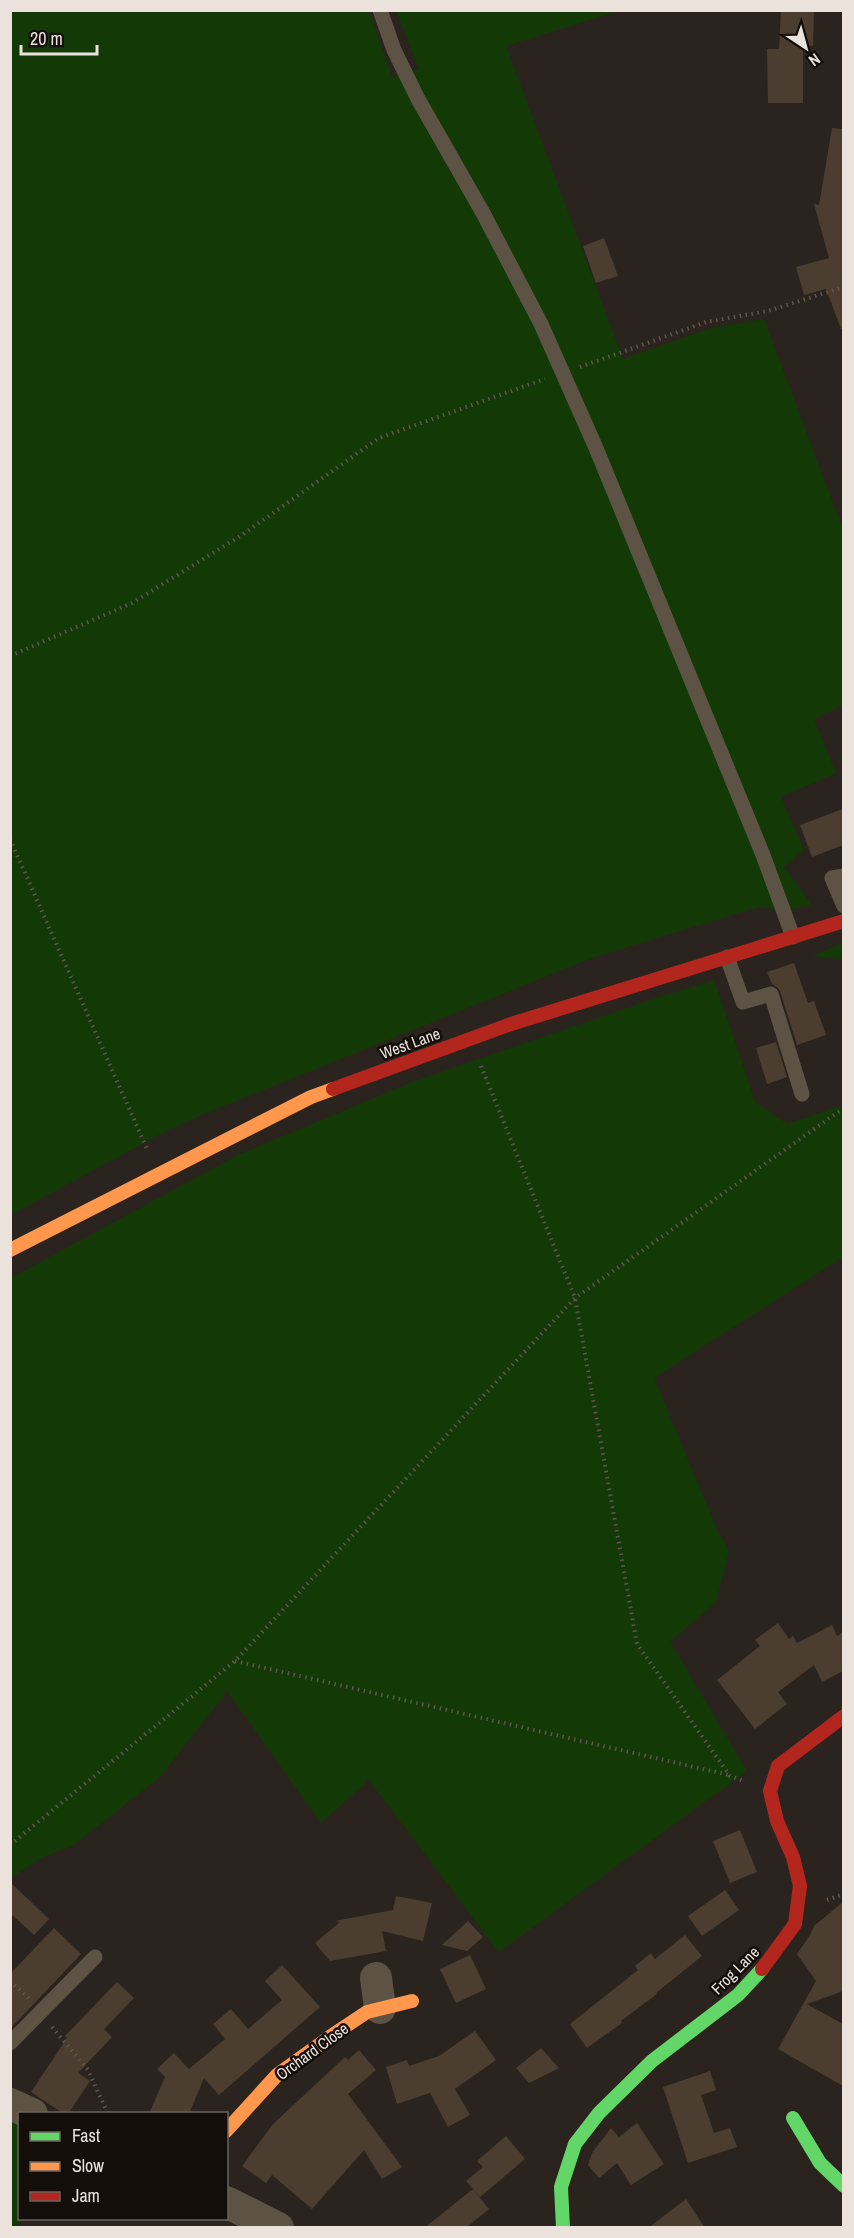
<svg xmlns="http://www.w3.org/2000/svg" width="854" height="2238" font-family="'Archivo Narrow',sans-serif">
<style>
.green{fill:#133a06}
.building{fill:#4b3d30}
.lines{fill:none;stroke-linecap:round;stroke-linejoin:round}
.path{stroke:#5f564d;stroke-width:4;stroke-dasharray:1.5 4.5;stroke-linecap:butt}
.lane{stroke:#5d5345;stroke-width:15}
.street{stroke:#5d5345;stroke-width:32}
.fast{stroke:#63d668;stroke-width:14}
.slow{stroke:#ff974d;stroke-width:14}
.jam{stroke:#b3261e;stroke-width:14}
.labels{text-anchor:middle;stroke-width:5;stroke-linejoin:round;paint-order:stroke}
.street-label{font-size:16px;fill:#ebe2dc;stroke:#130e0a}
</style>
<rect width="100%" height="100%" fill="#2b241e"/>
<!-- green -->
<path class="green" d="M11,11H369L392,77L419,69L396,11H619L506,46L623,359L708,329L764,319L843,530V705L814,719L836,773L781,797L804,850L784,867L812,905L784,910L759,907L592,958L204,1114L162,1133L11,1215Z
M843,943V959L811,956Z
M714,980L755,1102L787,1124L839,1106L844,1116L843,1257L654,1378L716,1527L729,1551L716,1602L670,1642L747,1771L499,1952L369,1780L321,1823L227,1691L161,1776L74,1845L43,1857L11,1878V1278L238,1155L412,1082L650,1000Z
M10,2119L20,2123V2218L23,2219L14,2228L10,2227Z"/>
<!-- building -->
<path class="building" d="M781,10H814L813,46L803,45V103H768L767,49H779Z
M832,128L843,129V329H841L826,289L804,295L796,267L829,258L814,204L819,205Z
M604,238L618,276L596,283L583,246Z
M843,809V845L812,857L800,825Z
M794,963L808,1003L814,1001L826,1035L797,1045L780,991L777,987L772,984L767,972Z
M776,1042L787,1077L767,1084L756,1048Z
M778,1623L789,1639L793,1636L797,1643L832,1625L837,1636L843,1632V1671L822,1682L814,1665L778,1692L787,1704L755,1729L717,1680L760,1646L755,1640Z
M740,1830L757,1872L730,1883L713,1841Z
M10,1882L49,1919L34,1935L10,1913Z
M725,1890L739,1910L702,1936L688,1916Z
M396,1896L432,1903L423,1941L382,1931L386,1951L330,1961L315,1943L340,1922L335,1921L393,1910Z
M843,1902V1991L807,2004L843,2024V2086L778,2049L816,1981L797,1954L810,1935L814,1926Z
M468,1921L483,1937L467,1951L442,1945Z
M54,1928L81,1954L10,2029V1974Z
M685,1935L702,1956L656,1993L657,1994L621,2021L622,2023L587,2048L570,2024L638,1970L635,1966L651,1953L655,1959Z
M470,1955L486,1989L456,2003L440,1969Z
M282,1965L320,2007L219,2095L204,2078L189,2114H149L165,2077L157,2069L174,2053L189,2069L225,2039L213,2024L231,2009L248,2029L282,2000L265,1981Z
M117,1982L134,1998L104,2029L112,2037L78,2073L90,2081L68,2114H64L31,2092L67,2038L65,2036Z
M475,2031L496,2060L455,2089L470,2115L448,2127L430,2093L397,2104L386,2067L407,2060L409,2066L439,2056Z
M541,2048L559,2068L529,2083L516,2068Z
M359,2050L376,2070L348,2094L402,2167L382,2179L364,2150L312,2209L272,2175L266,2183L242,2166L273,2124L345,2057L348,2060Z
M710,2071L716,2090L701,2095L714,2133L730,2128L737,2147L688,2163L663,2087Z
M637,2123L664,2164L631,2185L617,2163L599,2178L588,2165L592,2153L611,2128L619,2137Z
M506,2136L525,2159L480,2197L466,2181L483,2167L477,2161Z
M473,2189L489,2209L466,2228H424Z
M686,2199L705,2228H648Z"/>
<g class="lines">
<!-- path -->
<path class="path" d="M580,367L706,322L768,311L844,287
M10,656L132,603L242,535L379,438L545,379
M10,839L147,1149
M481,1066L575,1298L637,1644L730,1776L744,1781
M235,1661L729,1775
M10,1845L235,1661L575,1298L844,1108
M827,1900L844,1894
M10,1981L29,1998
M52,2027L88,2070L108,2114"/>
<!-- lane -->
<path class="lane" d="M380,10L394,50L418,99L483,213L541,324L596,448L763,855L793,937
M844,876L832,878L844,906
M727,957L743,1002L771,994L802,1094
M10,2043L95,1957"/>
<!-- street -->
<path class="street" d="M376,1978L380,2008
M10,2104L32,2114
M226,2202L278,2228"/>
<!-- fast -->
<path class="fast" d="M793,2118L820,2163L844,2186
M563,2228L561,2187L575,2144L599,2113L652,2061L738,1995L762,1969"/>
<!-- slow -->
<path class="slow" d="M10,1250L311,1097L333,1089
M226,2131L277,2075L334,2034L367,2012L412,2001"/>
<!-- jam -->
<path class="jam" d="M333,1089L511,1024L844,921
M762,1969L795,1924L800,1886L793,1857L777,1821L770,1791L778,1766L844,1716"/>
</g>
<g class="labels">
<!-- street labels -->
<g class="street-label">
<text transform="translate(410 1043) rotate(-20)" y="6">West Lane</text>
<text transform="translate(735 1970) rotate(-45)" y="6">Frog Lane</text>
<text transform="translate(312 2051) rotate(-36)" y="6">Orchard Close</text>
</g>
</g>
<!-- border -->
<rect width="854" height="2238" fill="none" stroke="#ebe2dc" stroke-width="24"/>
<!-- legend -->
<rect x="18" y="2112" width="210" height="108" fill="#130e0a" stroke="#69635e" stroke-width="1.5"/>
<rect x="30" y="2132" width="30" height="9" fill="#63d668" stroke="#69635e" stroke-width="1.5"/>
<text x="72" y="2142" font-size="18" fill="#ebe2dc">Fast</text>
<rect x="30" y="2162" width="30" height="9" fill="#ff974d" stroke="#69635e" stroke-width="1.5"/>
<text x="72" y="2172" font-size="18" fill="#ebe2dc">Slow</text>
<rect x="30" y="2192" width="30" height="9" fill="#b3261e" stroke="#69635e" stroke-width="1.5"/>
<text x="72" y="2202" font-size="18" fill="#ebe2dc">Jam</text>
<!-- north arrow -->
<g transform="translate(806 48) rotate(144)" stroke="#130e0a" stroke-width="4.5" paint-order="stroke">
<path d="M0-4.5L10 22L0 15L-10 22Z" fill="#ebe2dc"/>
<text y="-9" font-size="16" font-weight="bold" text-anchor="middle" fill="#ebe2dc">N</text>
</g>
<!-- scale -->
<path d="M21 45v9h76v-9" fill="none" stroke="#ebe2dc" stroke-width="3"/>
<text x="30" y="45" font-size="18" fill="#ebe2dc" stroke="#130e0a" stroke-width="4.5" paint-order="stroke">20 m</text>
</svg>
